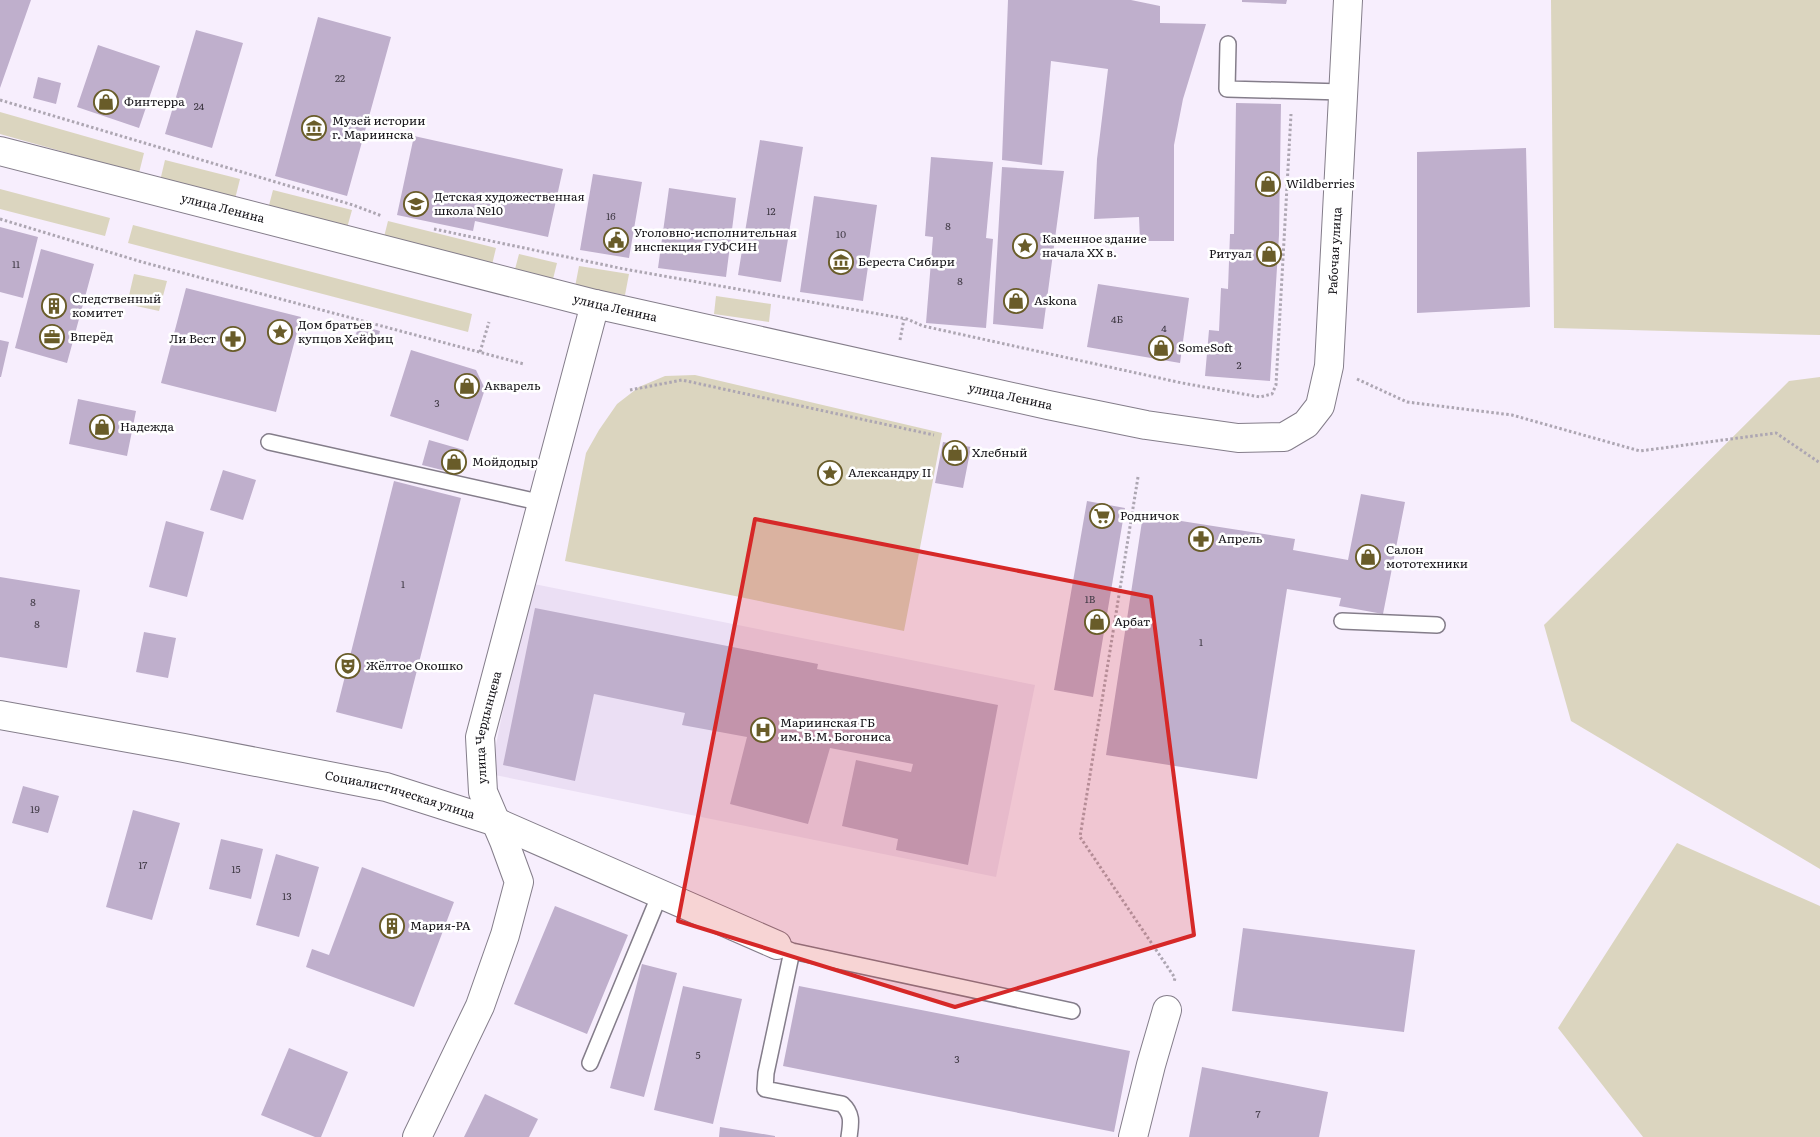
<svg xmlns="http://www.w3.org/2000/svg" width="1820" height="1137" font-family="Literata,serif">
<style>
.built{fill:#ebdff4}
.green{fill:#dbd5bf}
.building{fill:#bfafcc}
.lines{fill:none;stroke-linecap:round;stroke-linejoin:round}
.lane-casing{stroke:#847d8a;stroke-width:18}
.street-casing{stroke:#847d8a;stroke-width:30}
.secondary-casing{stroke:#847d8a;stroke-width:30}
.path{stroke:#ada6b2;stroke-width:3;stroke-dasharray:2.5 2.5;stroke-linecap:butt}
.lane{stroke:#fff;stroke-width:15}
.street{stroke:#fff;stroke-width:28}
.secondary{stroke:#fff;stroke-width:28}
.marked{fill:#d62828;fill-opacity:0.2;stroke:#d62828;stroke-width:4;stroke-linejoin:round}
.labels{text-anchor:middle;stroke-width:5;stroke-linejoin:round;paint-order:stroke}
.number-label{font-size:10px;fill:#3f3944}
.poi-label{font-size:12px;fill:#141217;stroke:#fff;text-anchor:start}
.street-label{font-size:12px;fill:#141217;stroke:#fff}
</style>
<rect width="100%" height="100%" fill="#f7eefd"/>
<!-- built -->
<path class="built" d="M529,583L1035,685L996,877L490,774Z"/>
<!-- green -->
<path class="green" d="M1551,0H1820V335L1554,328Z
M0,112L144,153L139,173L0,134Z
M165,160L240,179L235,199L160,181Z
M0,189L110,218L105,236L0,209Z
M273,190L352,210L347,228L268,209Z
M388,221L496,248L491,269L383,241Z
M133,225L472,314L468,332L128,243Z
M519,254L557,263L552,283L514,273Z
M579,266L629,274L625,295L575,287Z
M134,274L167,281L159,311L127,304Z
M716,296L771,304L769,322L714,314Z
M695,375L942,433L904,631L565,561L586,453L599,430L617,404L639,387L665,376Z
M1820,377V869L1571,721L1544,625L1789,381Z
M1677,843L1820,906V1137H1643L1558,1028Z"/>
<!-- building -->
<path class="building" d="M0,0H31L0,88Z
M1008,0H1131L1160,6V23L1206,24L1183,99L1174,145V241H1140L1139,217L1094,219L1097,159L1108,69L1051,61L1042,165L1002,160Z
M1242,0H1287L1286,4L1242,2Z
M318,17L391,37L347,196L275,176Z
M196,30L243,43L212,148L165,134Z
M98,45L160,66L139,128L77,107Z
M38,77L61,83L56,104L33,98Z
M1236,103L1281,104L1279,235L1270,381L1205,376L1209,330L1219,331L1221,288L1228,289L1230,234H1234Z
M414,136L563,169L548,237L475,221L473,231L397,215Z
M760,140L803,147L781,282L738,275Z
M1526,148L1530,307L1417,313V152Z
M931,157L993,162L986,238L993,239L986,328L926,323L933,237L925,236Z
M1002,167L1064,171L1043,329L993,324Z
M593,174L642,182L629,258L580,250Z
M669,188L736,198L726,277L658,268Z
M814,196L877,205L863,301L800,292Z
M0,227L38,237L23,298L0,292Z
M41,249L94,264L67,363L15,348Z
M1098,284L1189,298L1180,363L1087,347Z
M186,288L301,317L276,412L161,383Z
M359,325L380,331L376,346L354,340Z
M0,340L9,342L1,377H0Z
M411,350L476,370L485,389L468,441L390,416Z
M78,399L136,411L127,456L69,444Z
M429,440L464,450L458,474L422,465Z
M943,442L971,447L963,488L935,483Z
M223,470L256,480L243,520L210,510Z
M394,481L461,498L402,729L336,712Z
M1361,494L1405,502L1383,614L1339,606L1341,598L1287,589L1257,779L1106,755L1143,515L1295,539L1293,550L1348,560Z
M1087,501L1125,508L1093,697L1054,690Z
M166,521L204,532L187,597L149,587Z
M0,577L80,590L67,668L0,657Z
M535,608L818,664L817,669L998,705L968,865L896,850L898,839L842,826L856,760L911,772L913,764L830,748L808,824L730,804L747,737L682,725L685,713L594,694L575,781L503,765Z
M144,632L176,638L168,678L136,672Z
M23,786L59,796L48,833L12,823Z
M133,810L180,823L152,920L106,907Z
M221,839L263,849L251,899L209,889Z
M276,854L319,867L299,937L256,925Z
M362,867L454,902L414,1007L306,967L312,949L329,955Z
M555,906L628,935L587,1034L514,1004Z
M1243,928L1415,950L1404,1032L1232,1011Z
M642,964L677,973L644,1097L610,1088Z
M683,986L742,999L713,1124L654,1110Z
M799,986L1130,1051L1114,1132L783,1066Z
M289,1048L348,1072L321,1137H315L261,1115Z
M1202,1067L1328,1092L1319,1137H1189Z
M485,1094L538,1119L529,1137H464Z
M720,1127L775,1136V1137H719Z"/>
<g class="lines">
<defs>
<path id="lane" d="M1228,44L1227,89L1343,92
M269,442L543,503
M1342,621L1437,625
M777,945L792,951L1072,1011
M792,951L766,1073L765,1089L842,1104C853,1114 851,1123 849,1137
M590,1063L660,894"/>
<g id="street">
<path id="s1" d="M0,715L184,748L386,787L496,822L777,945"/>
<path d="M1133,1137L1151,1065L1167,1010"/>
</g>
<g id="secondary">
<path id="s2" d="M0,151L595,304L1048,405L1146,425L1238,438L1284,437L1306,424L1320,406L1329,366L1348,0"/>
<path id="s3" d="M417,1137L480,1006L505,935L519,882L504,841L483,792L480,737L595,304"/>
</g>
</defs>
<!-- lane casing -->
<use href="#lane" class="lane-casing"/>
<!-- street casing -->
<use href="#street" class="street-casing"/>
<!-- secondary casing -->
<use href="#secondary" class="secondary-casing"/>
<!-- path -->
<path class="path" d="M0,100L353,205L382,216
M0,219L142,262L524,364
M434,229L624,269L907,319L923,326L1182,383L1260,397L1272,394L1276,385L1291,114
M900,340L904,319
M480,352L489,322
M1357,379L1407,402L1512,415L1640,451L1776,433L1820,463
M630,390L682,380L934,435
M1138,477L1080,837L1175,978L1174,982"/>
<!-- lane -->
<use href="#lane" class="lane"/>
<!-- street -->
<use href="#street" class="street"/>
<!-- secondary -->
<use href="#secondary" class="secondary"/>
</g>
<!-- marked area -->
<path class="marked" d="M755,519L1151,597L1194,935L955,1007L678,921Z"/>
<!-- icons -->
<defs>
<symbol id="shop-ring" viewBox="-11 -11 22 22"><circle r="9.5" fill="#fff" stroke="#695c29" stroke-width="1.5"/><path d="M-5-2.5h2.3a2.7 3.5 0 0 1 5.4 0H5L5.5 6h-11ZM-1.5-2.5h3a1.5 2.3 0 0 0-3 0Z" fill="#695c29"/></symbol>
<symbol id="museum-ring" viewBox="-11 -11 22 22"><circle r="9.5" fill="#fff" stroke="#695c29" stroke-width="1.5"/><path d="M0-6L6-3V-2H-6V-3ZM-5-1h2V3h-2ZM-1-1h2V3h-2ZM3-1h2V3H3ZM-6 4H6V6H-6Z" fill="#695c29"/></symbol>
<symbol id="school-ring" viewBox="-11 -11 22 22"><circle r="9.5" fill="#fff" stroke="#695c29" stroke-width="1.5"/><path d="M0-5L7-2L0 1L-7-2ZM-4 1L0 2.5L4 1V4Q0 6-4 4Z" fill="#695c29"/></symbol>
<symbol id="civic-ring" viewBox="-11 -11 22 22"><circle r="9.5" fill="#fff" stroke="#695c29" stroke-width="1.5"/><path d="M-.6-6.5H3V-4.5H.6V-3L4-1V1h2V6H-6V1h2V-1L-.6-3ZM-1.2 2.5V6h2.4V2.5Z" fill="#695c29"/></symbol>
<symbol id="sight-ring" viewBox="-11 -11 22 22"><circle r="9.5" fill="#fff" stroke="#695c29" stroke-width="1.5"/><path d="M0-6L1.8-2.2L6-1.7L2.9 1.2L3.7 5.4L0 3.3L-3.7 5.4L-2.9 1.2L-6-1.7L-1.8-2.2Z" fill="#695c29"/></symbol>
<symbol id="building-ring" viewBox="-11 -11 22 22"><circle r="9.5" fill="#fff" stroke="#695c29" stroke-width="1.5"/><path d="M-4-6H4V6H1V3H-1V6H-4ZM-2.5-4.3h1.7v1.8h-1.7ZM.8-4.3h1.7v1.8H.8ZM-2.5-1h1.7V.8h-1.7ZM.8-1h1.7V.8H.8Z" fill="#695c29"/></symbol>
<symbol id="office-ring" viewBox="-11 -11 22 22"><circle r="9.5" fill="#fff" stroke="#695c29" stroke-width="1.5"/><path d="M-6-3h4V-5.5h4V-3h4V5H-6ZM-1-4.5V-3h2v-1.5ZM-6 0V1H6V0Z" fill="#695c29"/></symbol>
<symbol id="pharmacy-ring" viewBox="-11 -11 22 22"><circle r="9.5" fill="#fff" stroke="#695c29" stroke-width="1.5"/><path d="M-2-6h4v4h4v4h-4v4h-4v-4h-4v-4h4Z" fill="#695c29"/></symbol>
<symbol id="supermarket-ring" viewBox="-11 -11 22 22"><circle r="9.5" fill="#fff" stroke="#695c29" stroke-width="1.5"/><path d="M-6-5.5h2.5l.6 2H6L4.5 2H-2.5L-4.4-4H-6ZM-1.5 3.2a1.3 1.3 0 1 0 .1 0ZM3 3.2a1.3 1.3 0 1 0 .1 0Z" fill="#695c29"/></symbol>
<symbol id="theatre-ring" viewBox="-11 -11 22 22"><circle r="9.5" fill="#fff" stroke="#695c29" stroke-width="1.5"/><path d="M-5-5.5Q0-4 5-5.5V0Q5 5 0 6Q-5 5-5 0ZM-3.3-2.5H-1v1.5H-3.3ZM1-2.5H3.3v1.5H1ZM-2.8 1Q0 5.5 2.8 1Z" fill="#695c29"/></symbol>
<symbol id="hospital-ring" viewBox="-11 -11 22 22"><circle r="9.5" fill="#fff" stroke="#695c29" stroke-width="1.5"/><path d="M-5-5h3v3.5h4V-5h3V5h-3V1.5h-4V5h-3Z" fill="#695c29"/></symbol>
</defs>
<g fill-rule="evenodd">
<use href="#shop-ring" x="92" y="88" width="28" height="28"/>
<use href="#museum-ring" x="300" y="114" width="28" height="28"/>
<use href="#shop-ring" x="1254" y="170" width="28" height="28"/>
<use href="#school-ring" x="402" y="190" width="28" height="28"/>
<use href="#civic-ring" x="602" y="226" width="28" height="28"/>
<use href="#sight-ring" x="1011" y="232" width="28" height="28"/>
<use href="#shop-ring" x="1255" y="240" width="28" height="28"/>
<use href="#museum-ring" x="827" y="248" width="28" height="28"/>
<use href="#shop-ring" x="1002" y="287" width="28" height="28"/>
<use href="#building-ring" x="40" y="292" width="28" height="28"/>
<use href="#sight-ring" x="266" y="318" width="28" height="28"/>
<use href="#office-ring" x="38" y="323" width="28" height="28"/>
<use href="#pharmacy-ring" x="219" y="325" width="28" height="28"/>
<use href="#shop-ring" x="1147" y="334" width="28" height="28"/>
<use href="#shop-ring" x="453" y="372" width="28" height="28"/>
<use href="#shop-ring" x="88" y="413" width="28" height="28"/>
<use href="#shop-ring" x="941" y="439" width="28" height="28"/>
<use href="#shop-ring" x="440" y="448" width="28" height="28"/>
<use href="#sight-ring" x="816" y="459" width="28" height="28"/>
<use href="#supermarket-ring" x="1088" y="502" width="28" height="28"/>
<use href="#pharmacy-ring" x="1187" y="525" width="28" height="28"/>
<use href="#shop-ring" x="1354" y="543" width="28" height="28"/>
<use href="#shop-ring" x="1083" y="608" width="28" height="28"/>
<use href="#theatre-ring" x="334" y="652" width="28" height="28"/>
<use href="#hospital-ring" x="749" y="716" width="28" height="28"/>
<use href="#building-ring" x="378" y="912" width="28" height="28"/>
</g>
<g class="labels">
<!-- number labels -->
<g class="number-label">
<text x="340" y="82">22</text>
<text x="199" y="110">24</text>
<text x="771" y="215">12</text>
<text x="611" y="220">16</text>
<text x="948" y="230">8</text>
<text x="841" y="238">10</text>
<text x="16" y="268">11</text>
<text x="960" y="285">8</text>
<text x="1117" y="323">4Б</text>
<text x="1164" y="332">4</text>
<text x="1239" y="369">2</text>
<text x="437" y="407">3</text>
<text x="403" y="588">1</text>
<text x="1090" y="603">1В</text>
<text x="33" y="606">8</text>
<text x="37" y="628">8</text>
<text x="1201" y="646">1</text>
<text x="35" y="813">19</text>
<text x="143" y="869">17</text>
<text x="236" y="873">15</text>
<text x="287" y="900">13</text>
<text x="698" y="1059">5</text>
<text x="957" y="1063">3</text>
<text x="1258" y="1118">7</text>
</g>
<!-- poi labels -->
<g class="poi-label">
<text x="124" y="106">Финтерра</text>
<text x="332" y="125">Музей истории<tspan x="332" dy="14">г. Мариинска</tspan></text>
<text x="1286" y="188">Wildberries</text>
<text x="434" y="201">Детская художественная<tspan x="434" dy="14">школа №10</tspan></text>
<text x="634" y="237">Уголовно-исполнительная<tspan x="634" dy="14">инспекция ГУФСИН</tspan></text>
<text x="1042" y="243">Каменное здание<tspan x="1042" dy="14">начала XX в.</tspan></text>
<text x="1252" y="258" text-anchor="end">Ритуал</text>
<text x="858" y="266">Береста Сибири</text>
<text x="72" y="303">Следственный<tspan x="72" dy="14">комитет</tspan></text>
<text x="1034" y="305">Askona</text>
<text x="298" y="329">Дом братьев<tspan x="298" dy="14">купцов Хейфиц</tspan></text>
<text x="70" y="341">Вперёд</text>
<text x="216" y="343" text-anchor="end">Ли Вест</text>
<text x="1178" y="352">SomeSoft</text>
<text x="484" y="390">Акварель</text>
<text x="120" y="431">Надежда</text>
<text x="972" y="457">Хлебный</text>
<text x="472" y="466">Мойдодыр</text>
<text x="848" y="477">Александру II</text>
<text x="1120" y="520">Родничок</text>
<text x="1218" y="543">Апрель</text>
<text x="1386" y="554">Салон<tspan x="1386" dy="14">мототехники</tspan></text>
<text x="1114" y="626">Арбат</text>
<text x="366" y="670">Жёлтое Окошко</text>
<text x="780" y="727">Мариинская ГБ<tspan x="780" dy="14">им. В.М. Богониса</tspan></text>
<text x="410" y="930">Мария-РА</text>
</g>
<!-- street labels -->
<g class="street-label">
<text dy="4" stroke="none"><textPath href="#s2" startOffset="230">улица Ленина</textPath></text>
<text dy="4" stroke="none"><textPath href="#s2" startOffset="1522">Рабочая улица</textPath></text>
<text dy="4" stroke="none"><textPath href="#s2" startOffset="635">улица Ленина</textPath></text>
<text dy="4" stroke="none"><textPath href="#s2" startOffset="1040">улица Ленина</textPath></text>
<text dy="4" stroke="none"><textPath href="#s3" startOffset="438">улица Чердынцева</textPath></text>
<text dy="4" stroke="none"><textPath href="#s1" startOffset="408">Социалистическая улица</textPath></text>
</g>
</g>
</svg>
